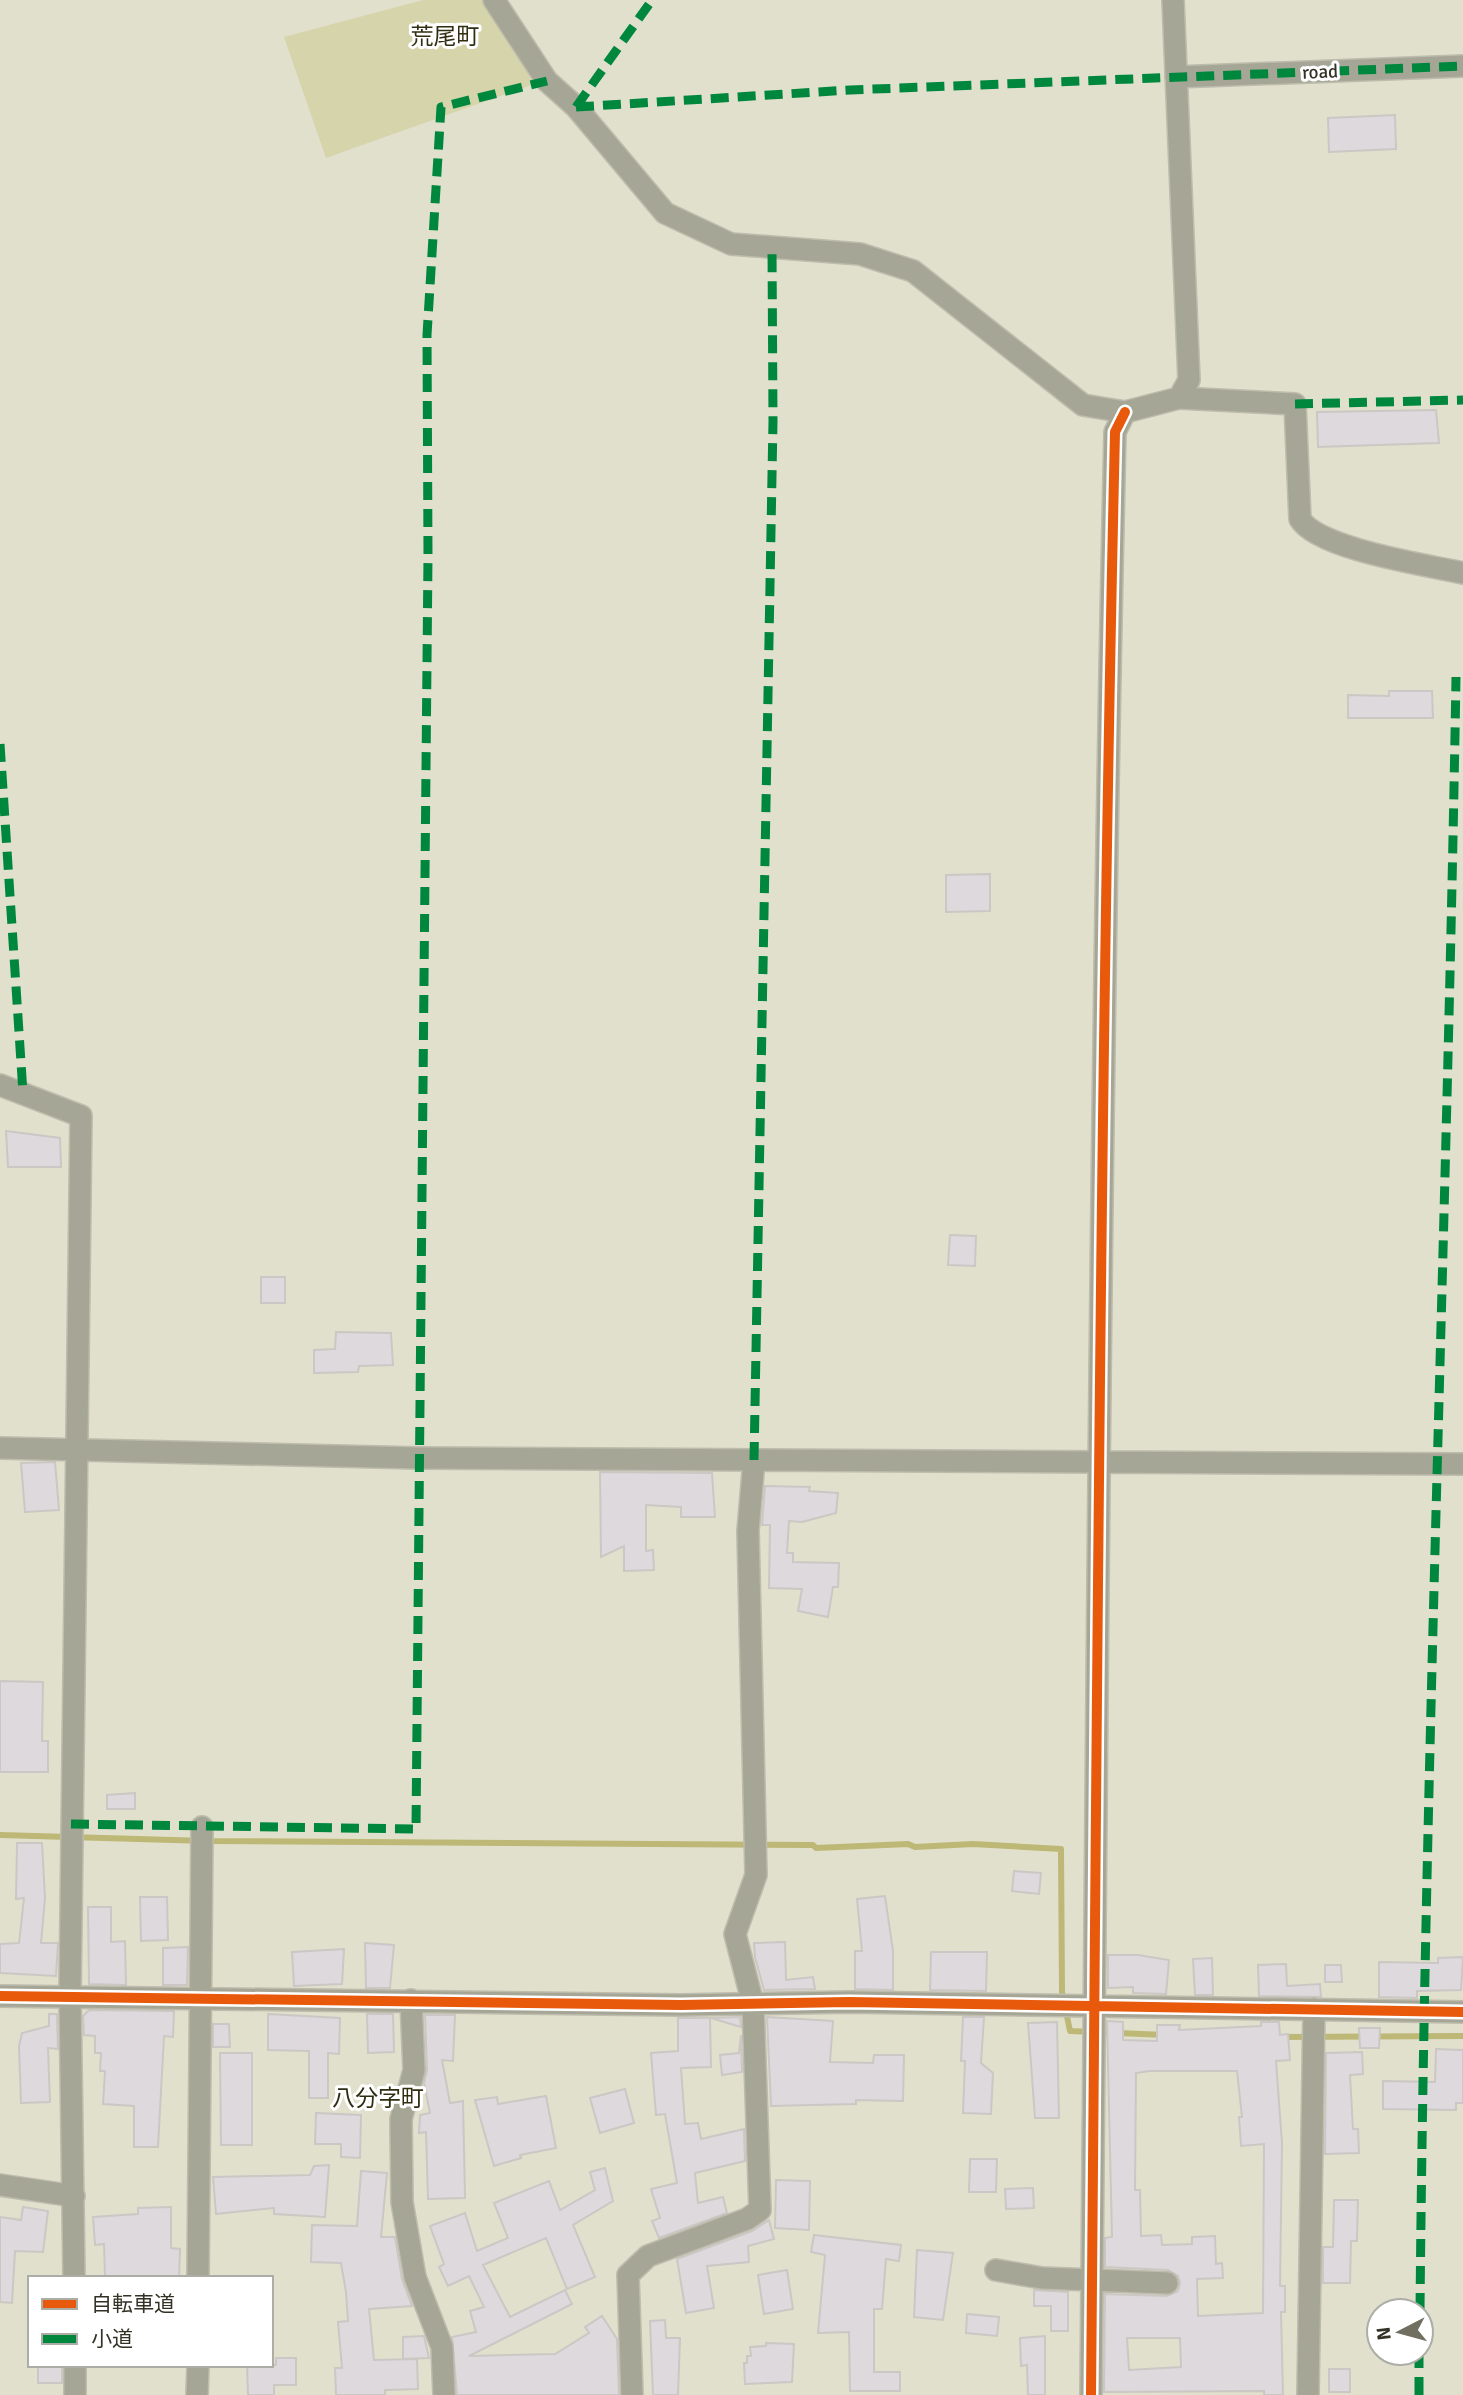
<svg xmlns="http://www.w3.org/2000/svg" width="1463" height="2395" font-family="Signika,'Noto Sans JP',sans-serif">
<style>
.green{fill:#d6d4aa}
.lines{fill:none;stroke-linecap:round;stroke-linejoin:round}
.stream{stroke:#bdb875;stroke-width:6}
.building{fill:#ded9dc;stroke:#cac7c4;stroke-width:2;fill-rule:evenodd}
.minor-casing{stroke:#bdbcad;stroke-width:24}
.minor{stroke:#a6a697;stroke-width:21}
.quiet{stroke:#00873e;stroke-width:9;stroke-dasharray:18 9;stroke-linecap:butt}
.cycleway-casing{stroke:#fff;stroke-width:15}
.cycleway{stroke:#e8590c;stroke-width:10}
.labels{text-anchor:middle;stroke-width:6;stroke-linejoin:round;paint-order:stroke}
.street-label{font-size:19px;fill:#333225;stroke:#fff}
.quarter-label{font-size:23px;fill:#302e11;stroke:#fff}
</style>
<rect width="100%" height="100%" fill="#e1e0cd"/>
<!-- green -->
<path class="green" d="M423,0H493L537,83L326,158L284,37Z"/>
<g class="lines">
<!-- stream -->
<path class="stream" d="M0,1835L207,1841L813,1845L816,1848L908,1844L915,1847L973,1844L1061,1849L1062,1992L1070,2031L1165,2035
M1283,2037L1463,2036"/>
</g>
<!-- building -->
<path class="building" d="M1395,115L1396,149L1329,152L1328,118Z
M1436,410L1439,443L1318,447L1317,412Z
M1389,691H1432L1433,718H1348V695L1389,696Z
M990,874V911L946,912V875Z
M6,1131L60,1138L61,1167H8Z
M950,1235L976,1236L975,1266L948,1265Z
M261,1277H285V1303H261Z
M336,1332L391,1333L393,1365L359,1366L358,1372L314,1373V1350L335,1349Z
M55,1462L59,1510L25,1512L21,1463Z
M600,1472L712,1473L715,1517H681V1507L646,1505V1551L653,1550L654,1570L624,1571V1546L601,1557Z
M765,1486L810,1487L809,1491L838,1493L836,1513L802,1522L789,1521L787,1553H793V1562L839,1563L838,1587H833L828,1617L798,1611L802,1589L769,1588L770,1525H762Z
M0,1681L43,1682L42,1741H48V1772H0Z
M135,1793V1809H107V1795Z
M17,1843H42L45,1898L41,1943H58L56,1976L0,1973V1944L19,1943L24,1898L16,1899Z
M1014,1871L1041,1873L1039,1894L1012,1891Z
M885,1896L893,1951V1990L855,1989V1951H862L857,1899Z
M140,1897H167L168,1940L141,1941Z
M88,1907H111V1942L125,1941L126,1985L89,1984Z
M785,1942L786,1980L813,1977L815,1989L764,1990L755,1957L754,1943Z
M365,1943L394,1945L390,1988H366Z
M188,1947L187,1985H163V1948Z
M344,1949L342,1984L294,1986L292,1952Z
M931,1952H987L986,1991L930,1990Z
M1108,1955H1138L1169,1960L1166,1994L1133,1993V1987L1108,1988Z
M1463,1957L1461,1990L1417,1991V1998L1379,1997V1962L1438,1963V1958Z
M1212,1958L1213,1995H1195L1193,1959Z
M1286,1964L1287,1986L1320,1984L1321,1997L1259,1996L1258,1965Z
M1325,1965H1341L1342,1982H1325Z
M89,2010L174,2011L173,2037L164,2036L158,2147H134V2106L103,2104L105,2071H100L101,2053H95V2036L84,2035L83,2016Z
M49,2014H57L58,2049L48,2048L50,2102L21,2103L19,2046L22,2033L49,2026Z
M268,2014L340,2018L339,2054L328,2053V2098H309V2051L268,2050Z
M367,2014H393L394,2052L368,2053Z
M425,2015H455L453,2061L442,2060L450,2103L463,2101L465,2198L428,2199L426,2132L419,2133L420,2115L430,2113L424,2083L427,2070Z
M740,2017L741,2027L711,2018Z
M767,2017L833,2021L830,2062L873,2063L874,2055H904L903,2101L856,2100V2104L771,2106Z
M963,2017H984L981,2063L993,2073L991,2114L963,2113L965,2061H961Z
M678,2018H710L711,2067L681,2068L685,2124L698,2123L701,2139L744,2129L745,2161L695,2173L698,2203L723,2197L727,2213L659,2238L652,2221L660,2218L651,2189L677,2183L665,2114L656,2115L651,2053L678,2051Z
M1107,2021L1123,2022V2040L1157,2041V2025H1180L1179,2030L1261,2026V2022H1279L1280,2035L1288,2034L1290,2060L1276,2061L1282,2143L1280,2286H1285V2312H1281L1283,2395H1264V2391L1104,2392L1105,2294L1167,2296L1178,2291L1180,2283L1178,2276L1168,2270L1105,2267V2238L1112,2237ZM1149,2071H1237L1242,2117H1239L1241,2146L1264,2144L1263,2313L1198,2316L1197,2279L1223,2278L1222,2263L1216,2264L1215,2236L1192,2237V2244L1162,2245L1161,2235L1141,2236L1140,2190H1135L1136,2073ZM1127,2338H1180L1181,2367L1129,2370Z
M1057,2022L1059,2118H1035L1028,2023Z
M213,2024H229L230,2047H213Z
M1359,2028H1380L1379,2048H1360Z
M741,2035L742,2072L722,2075L720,2055L739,2053Z
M1436,2049L1463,2050V2103H1456V2110L1383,2109V2081L1435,2082Z
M1362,2052L1363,2074L1350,2075L1353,2129H1358L1359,2153L1325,2154L1326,2053Z
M220,2053H252V2145H221Z
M625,2089L634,2123L600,2133L590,2098Z
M546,2096L556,2148L520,2155L521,2158L494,2166L475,2100L497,2097L498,2104Z
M316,2113L361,2115L360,2158L341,2157V2144H315Z
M970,2159H997L996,2192H969Z
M329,2165L325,2217L274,2214V2208L216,2214L213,2177L310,2175L314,2166Z
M605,2168L613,2201L573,2225L595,2277L567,2289L546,2238L483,2265L510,2317L565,2290L572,2304L469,2356L555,2354L589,2333L585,2327L602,2316L617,2339L619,2395H457L452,2337L476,2332L470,2311L484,2307L469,2276L448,2286L439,2267L444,2264L430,2226L465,2213L477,2251L508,2238L494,2203L549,2181L560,2210L595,2190L590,2172Z
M361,2171L387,2173L381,2237H395L402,2279L412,2306L369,2309L374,2360L417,2359L418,2389L385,2390V2395H336L335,2368H342L338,2322L348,2321L346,2292L341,2263L311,2262L312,2225L357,2226Z
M776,2180L810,2181L809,2230L775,2228Z
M1033,2188L1034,2208L1006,2209L1005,2189Z
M1334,2200H1358L1357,2241H1351L1350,2283H1323V2247H1333Z
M23,2207L48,2211L43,2252L15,2251L12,2303L0,2302V2217L21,2220Z
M171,2207V2248L180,2249L179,2278H105L104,2244L95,2245L93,2217L138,2214V2208Z
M769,2220L774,2239L748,2246L749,2262L707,2266L714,2308L686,2313L677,2259L752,2231Z
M814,2235L901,2245L899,2261L886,2259L882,2309H874V2372H900V2391H850L849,2332L818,2333L825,2255L811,2252Z
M917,2250L953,2253L943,2320L914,2317Z
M787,2270L793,2309L764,2314L758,2275Z
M1034,2290L1068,2292V2331H1051V2306H1034Z
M967,2314L999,2317L997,2336L966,2333Z
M665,2320L666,2338H680L678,2395H653L650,2321Z
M424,2336L429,2358L403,2359V2337Z
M1045,2336V2395H1028L1027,2365L1021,2366L1020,2338Z
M766,2343L794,2344L792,2382L745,2384L744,2363H747V2356H751L750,2347L766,2346Z
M276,2358H296V2385H274V2395H248L247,2365H276Z
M38,2365H62V2383H38Z
M1329,2369H1350V2392H1329Z"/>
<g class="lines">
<defs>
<path id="minor" d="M494,0L547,81L576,107L665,213L731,244L860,254L913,271L1083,405L1125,412L1179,398L1189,380L1173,0
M1176,77L1463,66
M1179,398L1295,404L1300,519C1318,549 1427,565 1463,573
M0,1085L81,1116L70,1996L74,2278
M0,1448L418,1458L1463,1464
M0,1996L681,2005L849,2002L1463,2012
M411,2000L414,2070L401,2119L402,2202L415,2277L442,2347L444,2395
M0,2185L74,2196
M996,2270L1042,2278L1167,2283
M198,2278L202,1827
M75,2365V2395
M197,2395L198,2365
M632,2395L628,2275L648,2256L747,2219L760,2210L753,2004L735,1934L756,1875L748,1531L754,1460
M1091,2395C1097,1741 1100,1086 1115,432L1125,412
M1308,2395L1314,2009"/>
</defs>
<!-- minor casing -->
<use href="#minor" class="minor-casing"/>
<!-- minor -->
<use href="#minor" class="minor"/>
<!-- quiet -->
<path class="quiet" d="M576,107L850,90L1463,66
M576,107L652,0
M1295,404L1463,400
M0,744L23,1093
M754,1460L773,421L772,246
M71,1824L416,1829L428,556L427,335L441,107L547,81
M1420,2311C1425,1766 1447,1222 1456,677
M1419,2395V2353"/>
<defs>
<path id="cycleway" d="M0,1996L681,2005L849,2002L1463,2012
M1091,2395C1097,1741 1100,1086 1115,432L1125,412"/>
</defs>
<!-- cycleway casing -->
<use href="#cycleway" class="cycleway-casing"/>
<!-- cycleway -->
<use href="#cycleway" class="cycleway"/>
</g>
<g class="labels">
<!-- street labels -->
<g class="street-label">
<text transform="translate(1320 71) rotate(-2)" y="7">road</text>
</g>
<!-- quarter labels -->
<g class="quarter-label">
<text x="445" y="44">荒尾町</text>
<text x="378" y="2106">八分字町</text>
</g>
</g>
<!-- legend -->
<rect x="28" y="2276" width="245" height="91" fill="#ffffff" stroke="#adada8" stroke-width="2"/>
<rect x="42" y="2299" width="35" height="10" fill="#e8590c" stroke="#adada8" stroke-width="2"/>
<text x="91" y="2311" font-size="21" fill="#333225">自転車道</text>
<rect x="42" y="2334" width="35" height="10" fill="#00873e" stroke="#adada8" stroke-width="2"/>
<text x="91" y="2346" font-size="21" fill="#333225">小道</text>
<!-- north arrow -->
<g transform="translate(1400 2332) rotate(264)"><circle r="33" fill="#ffffff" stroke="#adada8" stroke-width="2"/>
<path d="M0-5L12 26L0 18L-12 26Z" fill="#706f60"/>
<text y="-10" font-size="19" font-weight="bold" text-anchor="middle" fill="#333225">N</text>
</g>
</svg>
